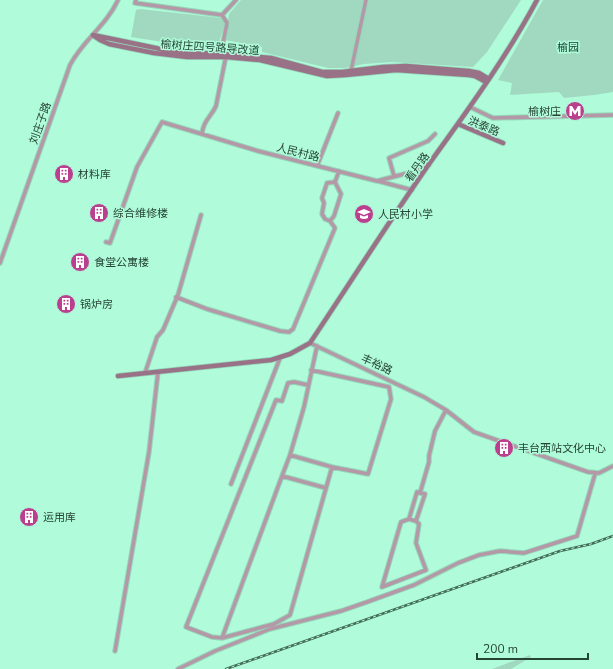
<svg xmlns="http://www.w3.org/2000/svg" width="613" height="669" font-family="'Nunito Sans','Noto Sans SC',sans-serif">
<style>
.green{fill:#a0d9bf}
.lines{fill:none;stroke-linecap:round;stroke-linejoin:round}
.street-casing{stroke:#94d6b8;stroke-width:5.5}
.secondary-casing{stroke:#94d6b8;stroke-width:6}
.street{stroke:#b598a7;stroke-width:3.5}
.secondary{stroke:#9a7288;stroke-width:4.5}
.rail-casing{stroke:#426b58;stroke-width:2.5}
.rail{stroke:#b0fbd9;stroke-width:1;stroke-dasharray:3;stroke-linecap:butt}
.labels{text-anchor:middle;stroke-width:3;stroke-linejoin:round;paint-order:stroke}
.street-label{font-size:11px;fill:#254436;stroke:#b0fbd9}
.park-label{font-size:11px;fill:#154030;stroke:#b0fbd9}
.poi-label{font-size:11px;fill:#254436;stroke:#b0fbd9;text-anchor:start}
</style>
<rect width="100%" height="100%" fill="#b0fbd9"/>
<!-- green -->
<path class="green" d="M241,0H521L487,52L473,67L391,62L364,64L345,68H328L262,52V47L225,40L229,14Z
M543,0H613V92L594,95L564,98L559,92L510,95L512,83L498,80Z
M140,9L222,18L225,23L217,49L174,39L169,43L131,37L136,10Z
M530,655L531,657L511,669H492Z"/>
<g class="lines">
<defs>
<path id="street" d="M136,0L135,3L222,15
M222,15L236,0
M221,53L227,23L222,15
M351,71L366,0
M470,107L493,118L613,115
M202,134C203,121 211,117 216,106L226,56
M317,166L338,113
M394,176L389,158L428,141L435,134
M378,181L412,190
M330,221L325,219L322,214L324,203L322,198L327,183L335,182
M106,242L110,243L137,167L162,122L258,151L377,181L412,172L429,165
M0,263L70,65C83,40 106,26 118,0
M176,297L207,309L280,331L289,332L293,329L335,228L330,221L334,216L341,194L335,182L339,171
M310,343L424,397L446,410L474,432L588,472L599,473L613,466
M311,370L389,387L391,399L368,474L332,467L290,455L304,407L317,346
M145,373L157,337L163,330L178,295L201,215
M290,455L282,476L326,488
M282,476L222,638L274,624L290,615L332,467
M231,484L280,358
M420,493L425,494L416,521L409,519L417,492L420,493L429,462V456L435,431L446,410
M409,519L401,522L382,587L426,570L416,543L419,524L416,521
M222,638L212,637L186,627L276,400L282,401L288,383L294,382L308,385
M115,651L149,452L158,372
M178,669L215,651L270,629L341,611L367,602L414,585L458,563L479,555L500,551L524,553L577,536L595,474"/>
<path id="secondary" d="M93,35L175,52L226,54L271,58L322,72H342L383,67L406,66L469,71L479,73L489,79
M94,36L100,40L109,44L154,53L187,57H226L260,60L327,76L345,75L396,70L469,75L475,76L486,82
M458,124L503,143
M118,376L271,360L290,354L310,343C350,283 388,223 429,164C467,111 506,58 537,0"/>
</defs>
<!-- street casing -->
<use href="#street" class="street-casing"/>
<!-- secondary casing -->
<use href="#secondary" class="secondary-casing"/>
<!-- street -->
<use href="#street" class="street"/>
<!-- secondary -->
<use href="#secondary" class="secondary"/>
<defs>
<path id="rail" d="M226,669L560,551L591,544L613,536"/>
</defs>
<!-- rail casing -->
<use href="#rail" class="rail-casing"/>
<!-- rail -->
<use href="#rail" class="rail"/>
</g>
<!-- icons -->
<defs>
<symbol id="metro-disc" viewBox="-11 -11 22 22"><circle r="9.5" fill="#bb3f8f" stroke="#b0fbd9"/><path d="M-5.5 5V-5H-3L0 0L3-5H5.5V5H3V-.5L0 4L-3-.5V5Z" fill="#fff"/></symbol>
<symbol id="building-disc" viewBox="-11 -11 22 22"><circle r="9.5" fill="#bb3f8f" stroke="#b0fbd9"/><path d="M-4-6H4V6H1V3H-1V6H-4ZM-2.5-4.3h1.7v1.8h-1.7ZM.8-4.3h1.7v1.8H.8ZM-2.5-1h1.7V.8h-1.7ZM.8-1h1.7V.8H.8Z" fill="#fff"/></symbol>
<symbol id="school-disc" viewBox="-11 -11 22 22"><circle r="9.5" fill="#bb3f8f" stroke="#b0fbd9"/><path d="M0-5L7-2L0 1L-7-2ZM-4 1L0 2.5L4 1V4Q0 6-4 4Z" fill="#fff"/></symbol>
</defs>
<g fill-rule="evenodd">
<use href="#metro-disc" x="564" y="100" width="22" height="22"/>
<use href="#building-disc" x="53" y="163" width="22" height="22"/>
<use href="#building-disc" x="88" y="202" width="22" height="22"/>
<use href="#school-disc" x="353" y="203" width="22" height="22"/>
<use href="#building-disc" x="69" y="251" width="22" height="22"/>
<use href="#building-disc" x="55" y="293" width="22" height="22"/>
<use href="#building-disc" x="493" y="437" width="22" height="22"/>
<use href="#building-disc" x="18" y="506" width="22" height="22"/>
</g>
<g class="labels">
<!-- street labels -->
<g class="street-label">
<text transform="translate(210 47) rotate(4)" y="4">榆树庄四号路导改道</text>
<text transform="translate(40 123) rotate(-71)" y="4">刘庄子路</text>
<text transform="translate(484 126) rotate(23)" y="4">洪泰路</text>
<text transform="translate(298 152) rotate(14)" y="4">人民村路</text>
<text transform="translate(417 167) rotate(-55)" y="4">看丹路</text>
<text transform="translate(377 364) rotate(25)" y="4">丰裕路</text>
</g>
<!-- park labels -->
<g class="park-label">
<text x="568" y="51">榆园</text>
</g>
<!-- poi labels -->
<g class="poi-label">
<text x="561" y="115" text-anchor="end">榆树庄</text>
<text x="78" y="178">材料库</text>
<text x="113" y="217">综合维修楼</text>
<text x="378" y="218">人民村小学</text>
<text x="94" y="266">食堂公寓楼</text>
<text x="80" y="308">锅炉房</text>
<text x="518" y="452">丰台西站文化中心</text>
<text x="43" y="521">运用库</text>
</g>
</g>
<!-- scale -->
<path d="M477 653v6h111v-6" fill="none" stroke="#254436" stroke-width="2"/>
<text x="483" y="653" font-size="12" fill="#254436" stroke="#b0fbd9" stroke-width="3" paint-order="stroke">200 m</text>
</svg>
